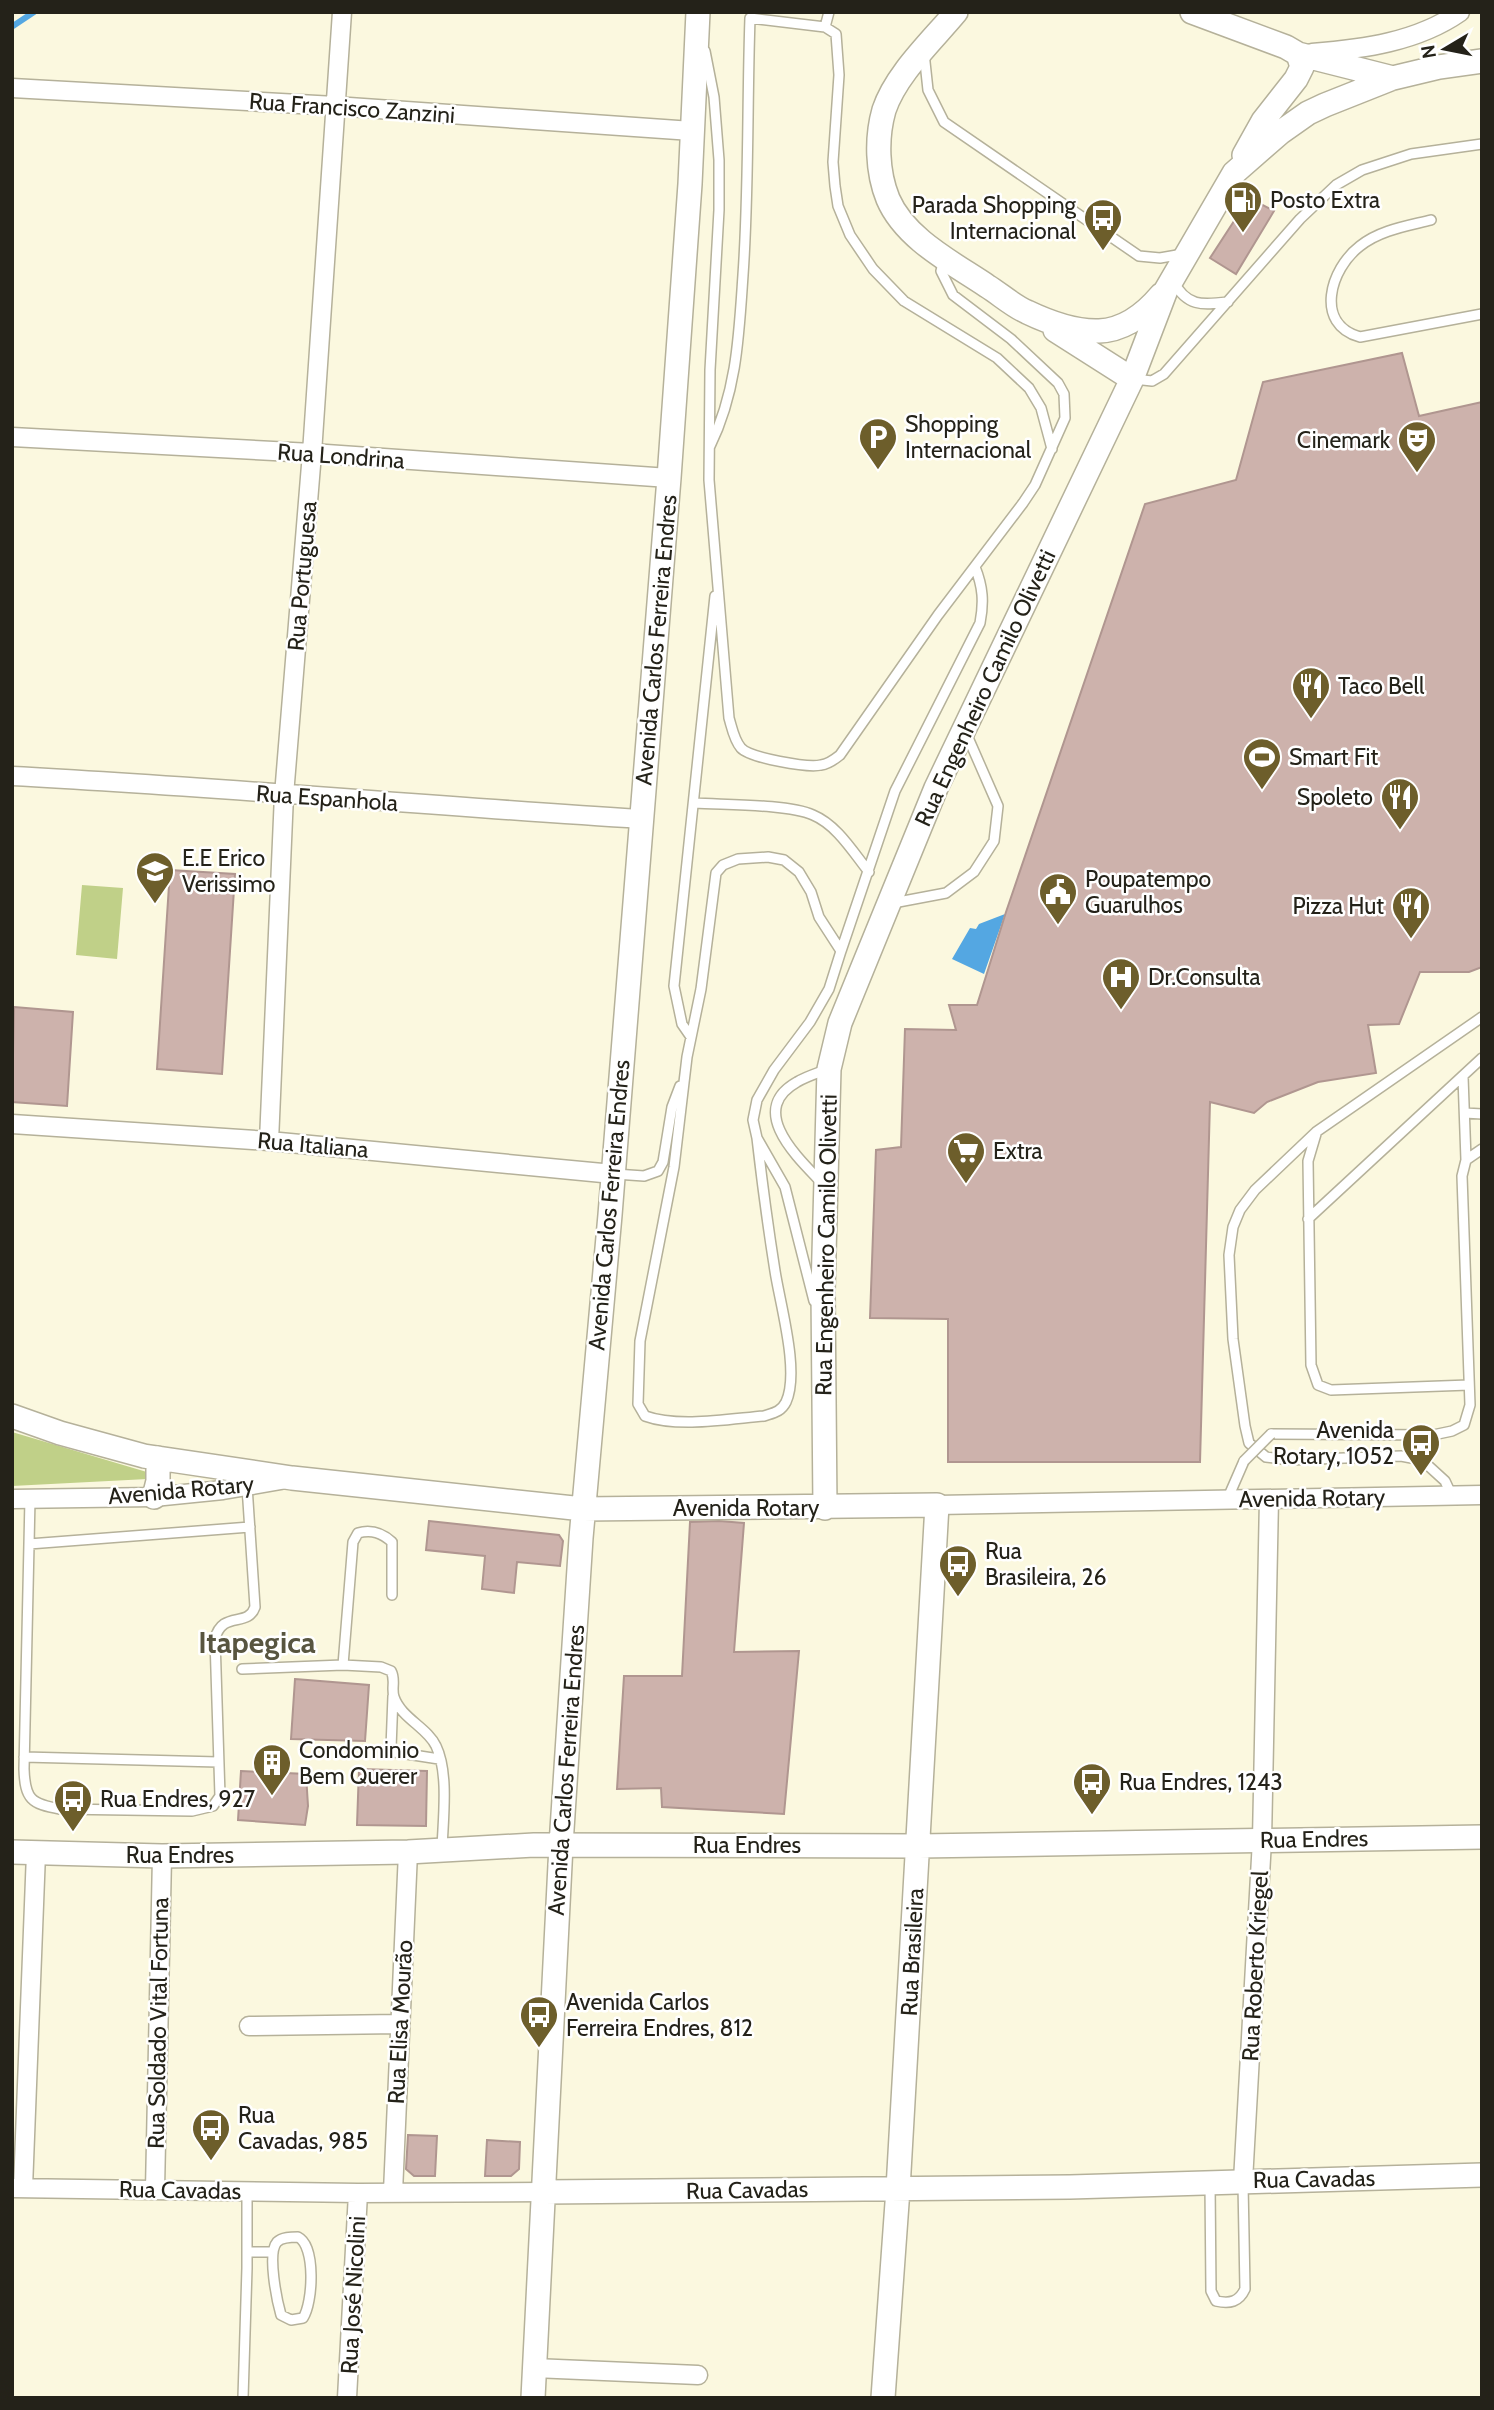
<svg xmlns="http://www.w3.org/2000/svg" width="1494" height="2410" font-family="Cabin,sans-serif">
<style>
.green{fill:#c0d088}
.water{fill:#54a7e2}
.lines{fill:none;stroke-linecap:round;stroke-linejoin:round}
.stream{stroke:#54a7e2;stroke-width:6}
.building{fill:#cdb2ac;stroke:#b09690;stroke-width:2}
.service-casing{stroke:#b5b19a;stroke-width:12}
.minor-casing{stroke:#b5b19a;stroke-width:21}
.tertiary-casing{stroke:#b5b19a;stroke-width:26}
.service{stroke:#fff;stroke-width:9}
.minor{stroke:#fff;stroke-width:18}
.tertiary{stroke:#fff;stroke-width:23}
.service-bridge-casing{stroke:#b5b19a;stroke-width:12;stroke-linecap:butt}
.service-bridge{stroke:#fff;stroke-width:9}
.labels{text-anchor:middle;stroke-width:5;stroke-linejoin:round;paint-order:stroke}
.street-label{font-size:23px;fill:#242219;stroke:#fff}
.poi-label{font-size:23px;fill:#242219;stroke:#fff;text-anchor:start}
.district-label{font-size:30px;font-weight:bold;fill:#585540;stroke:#fff}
</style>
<rect width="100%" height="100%" fill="#fbf8df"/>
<!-- green -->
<path class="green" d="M82,885L123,888L117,959L76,955Z
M12,1432L167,1478L12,1486Z"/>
<!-- water -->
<path class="water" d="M1005,914L984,974L952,959L970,928L976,929L979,924Z"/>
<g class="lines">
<!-- stream -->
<path class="stream" d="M13,26L34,12"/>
</g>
<!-- building -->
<path class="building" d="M1249,198L1274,211L1236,274L1210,258Z
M1402,353L1419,416L1482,402V967L1469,972H1420L1399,1024L1368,1025L1376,1073L1318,1082L1267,1102L1254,1113L1210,1102L1200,1462H948V1319L870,1318L876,1150L901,1147L905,1029L956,1030L949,1005H977L1006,912L1145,504L1236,480L1263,382Z
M170,870L235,874L222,1074L157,1069Z
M14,1007L73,1012L67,1106L12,1102Z
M429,1521L559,1535L563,1541L560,1566L517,1562L514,1593L482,1589L485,1556L426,1550Z
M719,1521L744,1523L734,1652L799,1651L784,1814L662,1807L661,1788L617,1789L624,1676H682L690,1522Z
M295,1679L369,1685L365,1741L291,1739Z
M359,1769L427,1771L426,1826L357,1825Z
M241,1771L306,1774L308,1806L305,1825L238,1820Z
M408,2135L437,2136L435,2176H414L406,2169Z
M487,2140L520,2142L519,2169L511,2176H485Z"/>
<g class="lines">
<defs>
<path id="service" d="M825,27L829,12
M705,51L714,97L719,160V210L710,370L709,480L729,718C732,728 734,740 741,748C750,758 808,768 821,765C829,764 835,759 840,755L938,615L1023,503L1035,485L1065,418L1064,394L1058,383L1011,339L953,295L941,271L944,259
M924,53L928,90L944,122L1139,256L1160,258L1183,254
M1431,220C1407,226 1380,230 1360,246C1330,269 1314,324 1360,337L1482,314
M1173,281C1187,307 1202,305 1228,302
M1134,379L1152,381L1164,374L1300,219L1336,185L1362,170L1411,154L1482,144
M710,446C737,391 739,334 743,275C749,189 747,104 750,18L825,27L836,34L839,75L833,162L835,186L838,206L850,235L873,269L904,301L997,358L1029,388L1041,408L1052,449
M695,803C724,805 788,804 813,815C837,825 853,852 869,872
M893,903L946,893L974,872L994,841L998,806L966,733
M841,951L895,791L980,623C984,602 983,587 975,567
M691,1037L682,1024L674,986L715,596
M1463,1077L1466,1160
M1465,1113L1482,1114
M1316,1134L1308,1161L1311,1365L1318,1385L1331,1390L1469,1385
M757,1138C762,1182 768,1227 775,1271C780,1304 800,1372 786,1402C781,1412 773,1413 764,1416C729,1419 678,1428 645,1416L638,1404L640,1341L674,1167L687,1057L701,989L716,873L723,865L738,859L768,857L784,860L799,872L811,892L819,917L841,951L829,989L810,1022L774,1070L757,1100L753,1120L757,1138L785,1187L814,1301
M615,1174L644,1176L658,1171L663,1162L672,1107L680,1086
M821,1182C797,1157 747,1110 797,1082C807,1076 818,1073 828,1069
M1308,1219L1482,1058
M1271,1434L1433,1435L1452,1431L1464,1425L1470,1405L1462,1176L1466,1160L1482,1149
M1452,1496L1445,1481L1422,1460L1401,1456L1289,1460L1266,1457L1249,1443L1245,1426L1233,1339L1229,1255L1233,1227L1240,1210L1255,1190L1316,1132L1482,1017
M30,1499L24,1769C25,1799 31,1804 60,1809L192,1811L213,1806L220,1796L215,1639C222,1610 248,1628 255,1607L247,1486
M1227,1500L1244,1461
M29,1544L250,1527
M392,1595V1542C382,1533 372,1529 358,1533L353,1542L343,1665L381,1667L391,1671C396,1680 391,1688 394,1697C401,1718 428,1728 436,1746C449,1773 443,1819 442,1849
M242,1669L343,1665
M393,1696L391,1748L394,1752L439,1759
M24,1757L218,1762
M1210,2184L1211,2291L1216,2301C1230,2304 1239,2302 1245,2289L1243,2184
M298,2237C316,2246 313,2303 303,2318L291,2320L281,2315C277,2301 267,2253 277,2242C282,2237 291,2237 298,2237Z
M247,2252H272
M243,2398L247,2268V2191"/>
<path id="minor" d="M1312,53C1363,49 1417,42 1460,12
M12,88L335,106L692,131
M12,437L312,453L669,478
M12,776C222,787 432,806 641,819
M12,1124L269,1141L613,1174
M269,1141L284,795L312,453L342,12
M12,1499L154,1497L223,1490L281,1480
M937,1505L1482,1495
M249,2026L399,2024
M1243,2181L1262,1840L1269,1499
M12,2188L358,2193L544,2192
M23,2188L36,1853
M155,2190L162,1856
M393,2192L408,1852
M534,2368L698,2375
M347,2398L358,2193"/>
<path id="tertiary" d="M956,12C932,41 896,74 884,110C876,138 877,172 888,199C905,239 953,263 987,286C1000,294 1013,306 1027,312C1048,322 1076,332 1099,331C1125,330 1145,314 1161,295
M1192,12L1286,47L1298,54L1302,67L1296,79L1263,121L1244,155
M1298,54L1393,78
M1055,330L1132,379
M12,1416L60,1433L144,1456L292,1478L583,1509L937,1505L898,2189L883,2398
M154,1497L158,1481V1458
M825,1508L823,1291L829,1069L840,1023L936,788L1132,379L1166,290L1234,173L1281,132L1308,113L1325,105L1393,78L1439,67L1482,61
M12,1852L162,1856L408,1852L534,1845L919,1846L1482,1837
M544,2192L1070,2187L1482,2175
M533,2398L561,1845L581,1538L610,1215L669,478L690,184L698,12"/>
</defs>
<!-- service casing -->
<use href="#service" class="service-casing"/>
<!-- minor casing -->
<use href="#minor" class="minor-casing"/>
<!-- tertiary casing -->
<use href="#tertiary" class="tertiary-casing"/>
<!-- service -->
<use href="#service" class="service"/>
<!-- minor -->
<use href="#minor" class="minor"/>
<!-- tertiary -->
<use href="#tertiary" class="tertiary"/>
<defs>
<path id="service-bridge" d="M1244,1461L1271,1434"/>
</defs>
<!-- service-bridge casing -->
<use href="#service-bridge" class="service-bridge-casing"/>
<!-- service-bridge -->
<use href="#service-bridge" class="service-bridge"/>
</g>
<!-- icons -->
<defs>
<symbol id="fuel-pin" viewBox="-11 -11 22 30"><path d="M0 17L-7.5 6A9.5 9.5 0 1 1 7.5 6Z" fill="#6d5e2b" stroke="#fff"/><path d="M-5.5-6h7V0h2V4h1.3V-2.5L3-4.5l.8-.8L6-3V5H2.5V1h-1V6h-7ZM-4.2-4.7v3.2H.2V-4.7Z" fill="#fff"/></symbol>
<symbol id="bus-pin" viewBox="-11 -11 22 30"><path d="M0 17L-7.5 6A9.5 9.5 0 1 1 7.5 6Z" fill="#6d5e2b" stroke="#fff"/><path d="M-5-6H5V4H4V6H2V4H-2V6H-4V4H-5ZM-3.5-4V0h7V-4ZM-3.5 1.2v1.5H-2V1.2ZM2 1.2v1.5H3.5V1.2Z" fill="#fff"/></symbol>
<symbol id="parking-pin" viewBox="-11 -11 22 30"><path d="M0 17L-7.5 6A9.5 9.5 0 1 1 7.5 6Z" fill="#6d5e2b" stroke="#fff"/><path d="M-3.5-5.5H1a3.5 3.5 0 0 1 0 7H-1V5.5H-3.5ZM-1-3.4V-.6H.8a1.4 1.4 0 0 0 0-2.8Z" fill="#fff"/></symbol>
<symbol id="theatre-pin" viewBox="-11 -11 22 30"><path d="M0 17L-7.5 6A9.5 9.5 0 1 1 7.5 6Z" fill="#6d5e2b" stroke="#fff"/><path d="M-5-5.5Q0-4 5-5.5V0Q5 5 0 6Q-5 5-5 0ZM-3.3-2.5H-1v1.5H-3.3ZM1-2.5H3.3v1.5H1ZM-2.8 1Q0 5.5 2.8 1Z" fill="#fff"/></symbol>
<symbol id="restaurant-pin" viewBox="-11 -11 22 30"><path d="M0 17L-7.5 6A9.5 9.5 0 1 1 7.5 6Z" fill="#6d5e2b" stroke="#fff"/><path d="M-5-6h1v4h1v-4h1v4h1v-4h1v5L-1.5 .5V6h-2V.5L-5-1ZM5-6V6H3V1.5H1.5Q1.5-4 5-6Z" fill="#fff"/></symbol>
<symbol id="stadium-pin" viewBox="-11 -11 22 30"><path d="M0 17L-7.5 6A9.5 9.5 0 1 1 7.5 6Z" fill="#6d5e2b" stroke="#fff"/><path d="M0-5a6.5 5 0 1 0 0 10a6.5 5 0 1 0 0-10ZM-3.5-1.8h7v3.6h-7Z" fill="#fff"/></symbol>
<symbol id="school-pin" viewBox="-11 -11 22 30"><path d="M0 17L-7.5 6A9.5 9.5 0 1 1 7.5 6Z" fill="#6d5e2b" stroke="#fff"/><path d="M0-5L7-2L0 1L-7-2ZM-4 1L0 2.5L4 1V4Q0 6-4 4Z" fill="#fff"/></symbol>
<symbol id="civic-pin" viewBox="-11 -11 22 30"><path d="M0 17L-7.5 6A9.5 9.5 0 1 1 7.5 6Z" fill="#6d5e2b" stroke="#fff"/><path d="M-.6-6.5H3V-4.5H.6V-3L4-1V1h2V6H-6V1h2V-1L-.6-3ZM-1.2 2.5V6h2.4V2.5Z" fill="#fff"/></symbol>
<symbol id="hospital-pin" viewBox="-11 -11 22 30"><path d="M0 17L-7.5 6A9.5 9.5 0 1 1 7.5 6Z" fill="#6d5e2b" stroke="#fff"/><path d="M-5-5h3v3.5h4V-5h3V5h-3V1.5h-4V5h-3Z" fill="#fff"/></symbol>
<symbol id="supermarket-pin" viewBox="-11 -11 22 30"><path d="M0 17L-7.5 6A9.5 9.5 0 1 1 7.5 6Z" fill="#6d5e2b" stroke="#fff"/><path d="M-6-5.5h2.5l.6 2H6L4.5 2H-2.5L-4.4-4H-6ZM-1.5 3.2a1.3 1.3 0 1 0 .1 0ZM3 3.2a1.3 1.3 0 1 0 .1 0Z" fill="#fff"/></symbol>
<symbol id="building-pin" viewBox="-11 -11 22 30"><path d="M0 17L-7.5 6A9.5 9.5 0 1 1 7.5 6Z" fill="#6d5e2b" stroke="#fff"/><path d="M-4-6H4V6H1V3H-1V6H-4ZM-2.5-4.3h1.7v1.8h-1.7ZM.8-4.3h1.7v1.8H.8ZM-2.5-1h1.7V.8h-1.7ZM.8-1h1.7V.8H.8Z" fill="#fff"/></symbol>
</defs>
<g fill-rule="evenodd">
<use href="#fuel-pin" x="1221" y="178" width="44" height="60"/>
<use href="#bus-pin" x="1081" y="196" width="44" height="60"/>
<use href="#parking-pin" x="856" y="415" width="44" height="60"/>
<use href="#theatre-pin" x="1395" y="418" width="44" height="60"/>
<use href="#restaurant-pin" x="1289" y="664" width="44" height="60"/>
<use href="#stadium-pin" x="1240" y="735" width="44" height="60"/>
<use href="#restaurant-pin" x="1378" y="775" width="44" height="60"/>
<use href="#school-pin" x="133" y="849" width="44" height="60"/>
<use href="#civic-pin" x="1036" y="870" width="44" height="60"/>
<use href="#restaurant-pin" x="1389" y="884" width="44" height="60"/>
<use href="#hospital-pin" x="1099" y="955" width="44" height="60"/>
<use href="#supermarket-pin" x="944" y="1129" width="44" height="60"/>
<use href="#bus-pin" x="1399" y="1421" width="44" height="60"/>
<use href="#bus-pin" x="936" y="1542" width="44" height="60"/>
<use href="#building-pin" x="250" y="1741" width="44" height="60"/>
<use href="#bus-pin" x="1070" y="1760" width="44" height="60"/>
<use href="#bus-pin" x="51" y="1777" width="44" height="60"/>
<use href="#bus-pin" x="517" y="1993" width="44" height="60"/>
<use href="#bus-pin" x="189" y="2106" width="44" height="60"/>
</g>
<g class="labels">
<!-- street labels -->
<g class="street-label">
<text transform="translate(352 108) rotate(4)" y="8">Rua Francisco Zanzini</text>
<text transform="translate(341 456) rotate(4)" y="8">Rua Londrina</text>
<text transform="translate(302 576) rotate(-85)" y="8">Rua Portuguesa</text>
<text transform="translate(656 640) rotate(-85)" y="8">Avenida Carlos Ferreira Endres</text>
<text transform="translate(985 688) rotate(-65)" y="8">Rua Engenheiro Camilo Olivetti</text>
<text transform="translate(327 798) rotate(4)" y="8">Rua Espanhola</text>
<text transform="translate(313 1145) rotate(5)" y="8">Rua Italiana</text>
<text transform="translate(609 1205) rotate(-85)" y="8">Avenida Carlos Ferreira Endres</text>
<text transform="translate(826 1245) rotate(-89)" y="8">Rua Engenheiro Camilo Olivetti</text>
<text transform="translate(181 1490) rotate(-5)" y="8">Avenida Rotary</text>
<text transform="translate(1312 1498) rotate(-1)" y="8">Avenida Rotary</text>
<text x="746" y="1516">Avenida Rotary</text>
<text transform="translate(566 1770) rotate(-86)" y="8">Avenida Carlos Ferreira Endres</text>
<text transform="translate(1314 1839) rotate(-1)" y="8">Rua Endres</text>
<text x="747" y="1853">Rua Endres</text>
<text x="180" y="1863">Rua Endres</text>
<text transform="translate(912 1952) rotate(-87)" y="8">Rua Brasileira</text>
<text transform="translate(1255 1966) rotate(-87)" y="8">Rua Roberto Kriegel</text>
<text transform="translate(400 2022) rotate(-87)" y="8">Rua Elisa Mourão</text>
<text transform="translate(158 2023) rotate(-89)" y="8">Rua Soldado Vital Fortuna</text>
<text transform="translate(1314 2179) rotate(-1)" y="8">Rua Cavadas</text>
<text transform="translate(180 2190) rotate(1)" y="8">Rua Cavadas</text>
<text transform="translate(747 2190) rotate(-1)" y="8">Rua Cavadas</text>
<text transform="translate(353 2295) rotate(-87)" y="8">Rua José Nicolini</text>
</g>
<!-- poi labels -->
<g class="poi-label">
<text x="1270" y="208">Posto Extra</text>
<text x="1076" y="213" text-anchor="end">Parada Shopping<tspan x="1076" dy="26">Internacional</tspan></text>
<text x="905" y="432">Shopping<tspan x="905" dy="26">Internacional</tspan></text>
<text x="1390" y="448" text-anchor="end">Cinemark</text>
<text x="1338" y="694">Taco Bell</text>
<text x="1289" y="765">Smart Fit</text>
<text x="1373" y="805" text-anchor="end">Spoleto</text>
<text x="182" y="866">E.E Erico<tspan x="182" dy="26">Verissimo</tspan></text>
<text x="1085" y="887">Poupatempo<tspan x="1085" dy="26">Guarulhos</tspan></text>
<text x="1384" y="914" text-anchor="end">Pizza Hut</text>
<text x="1148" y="985">Dr.Consulta</text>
<text x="993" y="1159">Extra</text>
<text x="1394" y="1438" text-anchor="end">Avenida<tspan x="1394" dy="26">Rotary, 1052</tspan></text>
<text x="985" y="1559">Rua<tspan x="985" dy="26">Brasileira, 26</tspan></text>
<text x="299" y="1758">Condominio<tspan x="299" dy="26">Bem Querer</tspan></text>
<text x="1119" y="1790">Rua Endres, 1243</text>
<text x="100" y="1807">Rua Endres, 927</text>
<text x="566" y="2010">Avenida Carlos<tspan x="566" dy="26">Ferreira Endres, 812</tspan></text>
<text x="238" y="2123">Rua<tspan x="238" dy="26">Cavadas, 985</tspan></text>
</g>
<!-- district labels -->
<g class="district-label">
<text x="257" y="1653">Itapegica</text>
</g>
</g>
<!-- border -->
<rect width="1494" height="2410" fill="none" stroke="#242219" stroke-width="28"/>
<!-- north arrow -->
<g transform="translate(1445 49) rotate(260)" stroke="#ffffff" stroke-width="5" paint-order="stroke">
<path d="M0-5L12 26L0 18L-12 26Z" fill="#242219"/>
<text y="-10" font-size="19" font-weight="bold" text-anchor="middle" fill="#242219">N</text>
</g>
</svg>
